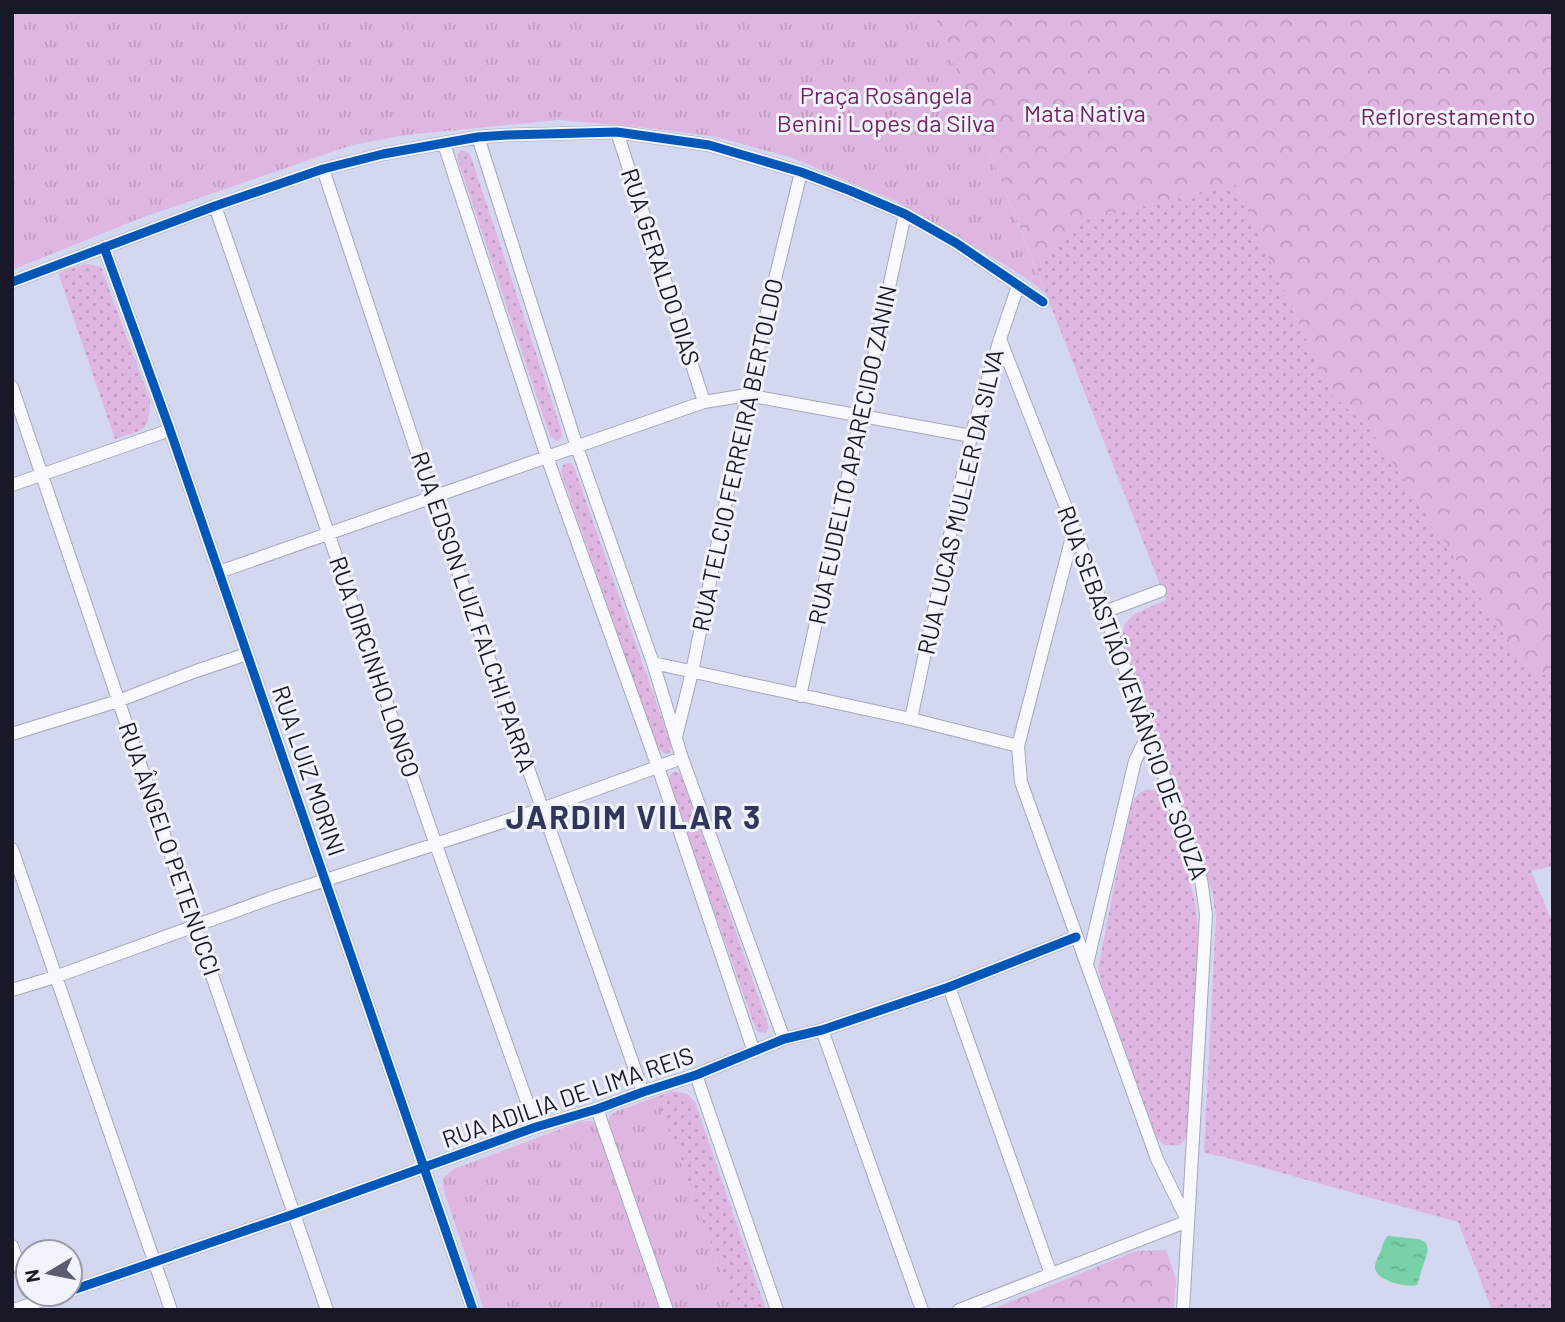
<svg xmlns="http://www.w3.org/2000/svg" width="1565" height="1322" font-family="Barlow,sans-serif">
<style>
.grass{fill:url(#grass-dots)}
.forest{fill:url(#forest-crowns)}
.park{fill:url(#park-tufts)}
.water{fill:url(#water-ripples)}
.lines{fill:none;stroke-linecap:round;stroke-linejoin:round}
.minor-casing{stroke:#a5a8bb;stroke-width:14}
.minor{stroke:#f8f9fd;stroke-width:12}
.cycleway-casing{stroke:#f0f2fc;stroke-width:13}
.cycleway{stroke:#0057b8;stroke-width:9}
.labels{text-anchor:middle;stroke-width:6;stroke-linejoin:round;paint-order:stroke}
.park-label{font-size:24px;fill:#741e64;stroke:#f0f2fc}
.street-label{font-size:24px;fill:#171929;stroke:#f0f2fc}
.district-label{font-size:32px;font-weight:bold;letter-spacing:2px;fill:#31375b;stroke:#f0f2fc}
</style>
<defs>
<pattern id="grass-dots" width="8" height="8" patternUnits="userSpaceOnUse" patternTransform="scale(1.75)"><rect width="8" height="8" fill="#dfb6e1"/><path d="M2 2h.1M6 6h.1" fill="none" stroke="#bf9cc1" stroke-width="1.8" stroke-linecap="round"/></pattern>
<pattern id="forest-crowns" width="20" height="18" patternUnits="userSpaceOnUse" patternTransform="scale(1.75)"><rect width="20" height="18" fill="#dfb6e1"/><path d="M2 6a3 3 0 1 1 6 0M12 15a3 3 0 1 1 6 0" fill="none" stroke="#bf9cc1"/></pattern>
<pattern id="park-tufts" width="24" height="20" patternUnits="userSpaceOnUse" patternTransform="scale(1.75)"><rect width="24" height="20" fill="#dfb6e1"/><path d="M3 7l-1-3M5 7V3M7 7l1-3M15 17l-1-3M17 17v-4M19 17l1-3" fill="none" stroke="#bf9cc1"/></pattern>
<pattern id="water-ripples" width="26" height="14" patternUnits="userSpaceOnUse" patternTransform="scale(1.75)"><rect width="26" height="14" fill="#78d1a8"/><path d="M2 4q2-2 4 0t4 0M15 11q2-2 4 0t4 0" fill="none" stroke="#67b391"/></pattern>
</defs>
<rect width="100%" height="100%" fill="#d3d7ef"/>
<!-- grass -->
<path class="grass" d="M463,150L470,154L562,432L561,438L556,441L550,436L458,160V154L460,151Z
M1235,184L1332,395L1367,425L1534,678L1553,671V866L1531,871L1553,924V1310H1492L1458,1222L1224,1157L1204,1153L1216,918L1213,894L1122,638L1125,623L1136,613L1166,600L1034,263L1081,221Z
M88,264L101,267L150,400C149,433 144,429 115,439L58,273L77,266Z
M567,463H571L574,467L671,745L670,752L666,754L658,749L561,472L563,465Z
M675,771L680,774L683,780L769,1027L765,1033L758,1032L756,1029L669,784L670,775Z
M1148,789L1156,791L1163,800C1179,844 1196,886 1198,933L1188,1129L1185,1139L1180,1145H1164L1157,1138L1102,985L1098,969L1129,812C1133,800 1136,793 1148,789Z
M673,1091L687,1094L695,1102L766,1310H736L656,1097Z"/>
<!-- forest -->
<path class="forest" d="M933,12H1553V671L1534,678L1367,425L1332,395L1235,184L1081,221L1034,263Z
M1166,1250L1176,1279L1174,1310H990L1136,1251Z"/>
<!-- park -->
<path class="park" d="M12,12H933L1046,294L1026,278L1002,263L898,202L790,157L716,137L659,129L559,120L406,135L352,145L138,219L12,270Z
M656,1097L736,1310H673L608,1127L610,1116L617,1111Z
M592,1121L598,1131L659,1310H484L443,1188V1178L454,1169L579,1122Z"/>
<!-- water -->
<path class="water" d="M1388,1236L1419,1239L1426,1243L1428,1250L1417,1285C1407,1288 1375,1281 1375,1267C1375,1262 1379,1255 1381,1251C1383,1245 1383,1241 1388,1236Z"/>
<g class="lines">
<defs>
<path id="minor" d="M617,132L704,402
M478,137L577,447L653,663L682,758L784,1039
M444,144L547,457L658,767L754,1052
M323,169L432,498L643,1092
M215,206L436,845L536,1127
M104,247L170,430L473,1310
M12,282L215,206L323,169L383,154L478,137L507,135L617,132L709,145L801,172L851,191L905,214L956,243L1043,302
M1000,339L1074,528L1201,879L1206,915L1183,1310
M12,387L195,926L327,1310
M12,485L170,430
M1074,529L1018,746L1021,782L1157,1159L1186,1218
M219,572L704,402L747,395L971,436
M1104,612L1160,591
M653,663L911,719L1018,746
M800,696L905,214
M911,719L971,436L1000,339L1018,286
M12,734L118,701L196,671L247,654
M676,737L692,672L747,395L801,172
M12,849L171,1310
M1087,964L1135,761L1148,734
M949,987L1051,1274
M12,990L55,977L274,897L542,809L682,758
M822,1030L922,1310
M696,1075L777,1310
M597,1109L667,1310
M12,1246L28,1291
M70,1291L294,1214L536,1127L597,1109L643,1092L696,1075L784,1039L822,1030L949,987L1076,937
M14,1310L59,1294
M959,1310L1188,1221"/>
</defs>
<!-- minor casing -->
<use href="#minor" class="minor-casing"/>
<!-- minor -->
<use href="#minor" class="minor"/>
<defs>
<path id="cycleway" d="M104,247L170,430L473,1310
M12,282L215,206L323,169L383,154L478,137L507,135L617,132L709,145L801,172L851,191L905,214L956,243L1043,302
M70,1291L294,1214L536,1127L597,1109L643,1092L696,1075L784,1039L822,1030L949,987L1076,937"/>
</defs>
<!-- cycleway casing -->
<use href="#cycleway" class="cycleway-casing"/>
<!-- cycleway -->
<use href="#cycleway" class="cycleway"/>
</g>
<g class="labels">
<!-- park labels -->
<g class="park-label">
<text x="886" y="104">Praça Rosângela<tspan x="886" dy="28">Benini Lopes da Silva</tspan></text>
<text x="1085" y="122">Mata Nativa</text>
<text x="1448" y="125">Reflorestamento</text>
</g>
<!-- street labels -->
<g class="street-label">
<text transform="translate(660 267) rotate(72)" y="8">RUA GERALDO DIAS</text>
<text transform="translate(738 455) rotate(-78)" y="8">RUA TELCIO FERREIRA BERTOLDO</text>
<text transform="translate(853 455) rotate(-78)" y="8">RUA EUDELTO APARECIDO ZANIN</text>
<text transform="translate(961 502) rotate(-77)" y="8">RUA LUCAS MULLER DA SILVA</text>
<text transform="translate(473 612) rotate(71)" y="8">RUA EDSON LUIZ FALCHI PARRA</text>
<text transform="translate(374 667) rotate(71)" y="8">RUA DIRCINHO LONGO</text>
<text transform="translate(1132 693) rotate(70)" y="8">RUA SEBASTIÃO VENÂNCIO DE SOUZA</text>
<text transform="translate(308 771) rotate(71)" y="8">RUA LUIZ MORINI</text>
<text transform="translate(169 849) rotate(71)" y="8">RUA ÂNGELO PETENUCCI</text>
<text transform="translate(568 1098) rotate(-19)" y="8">RUA ADILIA DE LIMA REIS</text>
</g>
<!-- district labels -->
<g class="district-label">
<text x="634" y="829">JARDIM VILAR 3</text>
</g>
</g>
<!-- border -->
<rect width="1565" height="1322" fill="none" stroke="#171929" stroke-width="28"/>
<!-- north arrow -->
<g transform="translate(49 1273) rotate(260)"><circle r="33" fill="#f0f2fc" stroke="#999ba8" stroke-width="2"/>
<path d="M0-5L12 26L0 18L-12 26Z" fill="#595c6e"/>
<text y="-10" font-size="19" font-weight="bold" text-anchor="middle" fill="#171929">N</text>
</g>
</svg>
